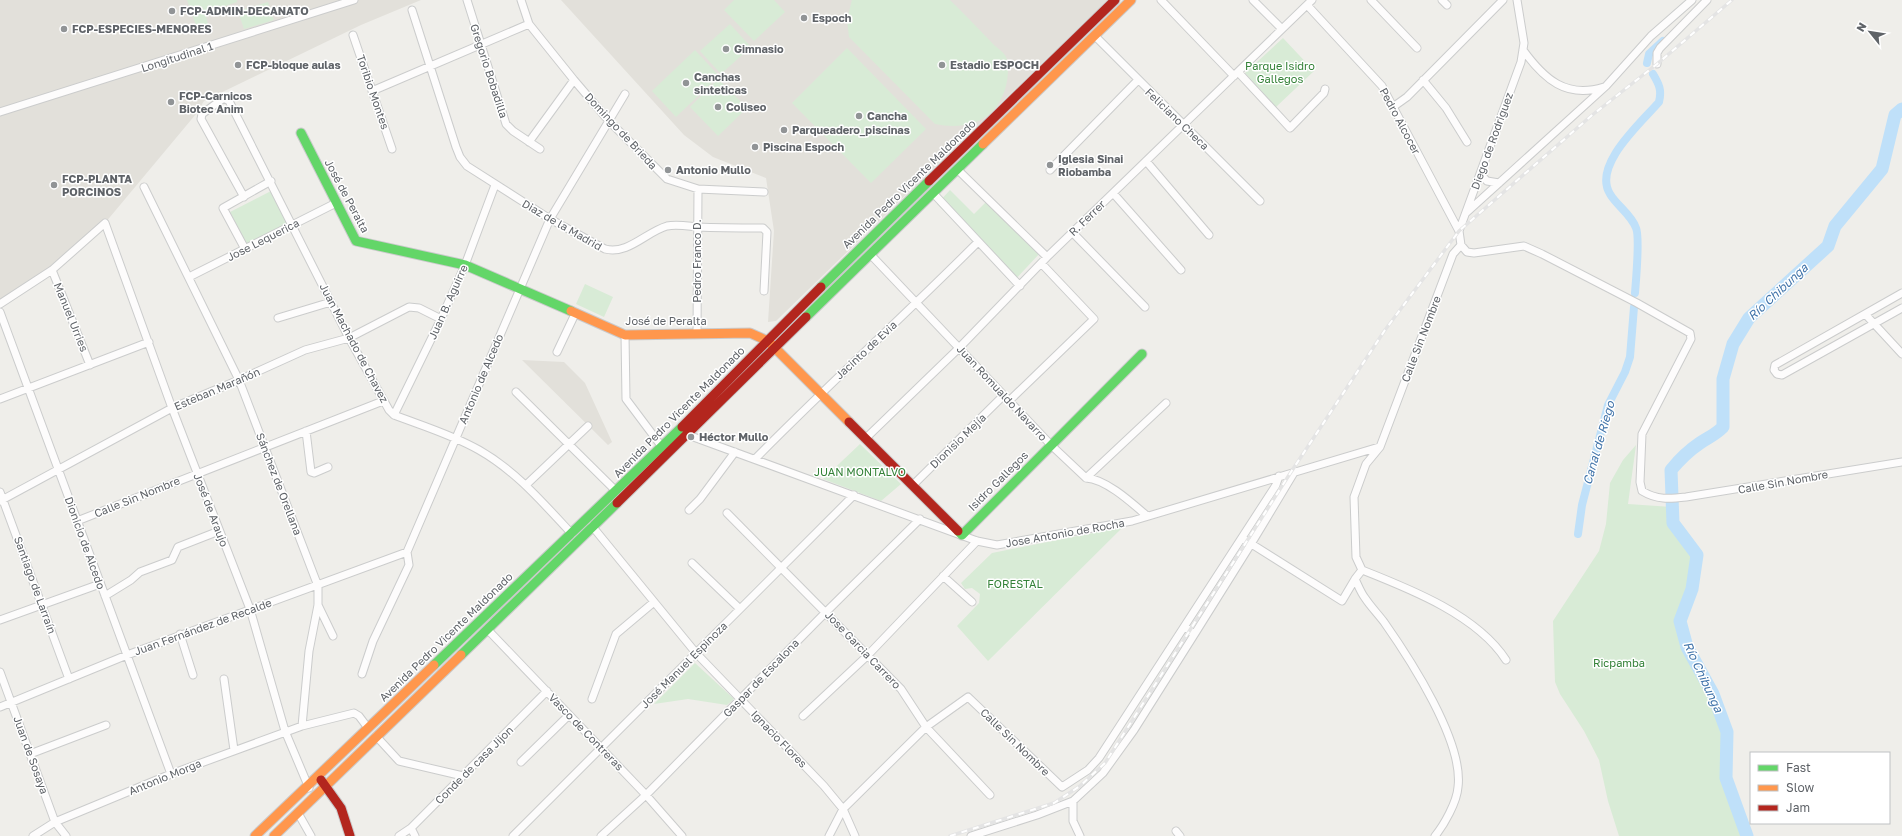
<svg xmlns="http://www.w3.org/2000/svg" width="1902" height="836" font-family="'Golos Text',sans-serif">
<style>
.education{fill:#e2e0da}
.green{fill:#d8ebd6}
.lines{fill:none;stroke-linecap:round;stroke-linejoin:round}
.canal{stroke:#bfe0f9;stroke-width:8}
.river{stroke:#bfe0f9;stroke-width:13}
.street-casing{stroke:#cbcccc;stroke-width:9}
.fast-casing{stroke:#cacacb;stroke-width:11}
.slow-casing{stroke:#cacacb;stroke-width:11}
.jam-casing{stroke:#cacacb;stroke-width:11}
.street{stroke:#fdfcfc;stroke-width:7}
.fast{stroke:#63d668;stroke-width:9}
.slow{stroke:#ff974d;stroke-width:9}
.jam{stroke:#b3261e;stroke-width:9}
.rail-casing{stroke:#e4e4e4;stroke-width:3.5}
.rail{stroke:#fff;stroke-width:2;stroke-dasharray:6;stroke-linecap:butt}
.poi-dot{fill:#919496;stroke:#fff;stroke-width:1.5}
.labels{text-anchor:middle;stroke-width:3;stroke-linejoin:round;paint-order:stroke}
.poi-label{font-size:11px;font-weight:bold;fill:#5f6368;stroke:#fff;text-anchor:start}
.street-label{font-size:11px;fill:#5f6368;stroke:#fff}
.park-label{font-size:11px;fill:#348238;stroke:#fff}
.water-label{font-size:12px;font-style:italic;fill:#4174aa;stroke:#fff}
</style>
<rect width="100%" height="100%" fill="#efeeea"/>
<!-- education -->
<path class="education" d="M0,0H421L361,25L204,101L196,114L105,223L52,270L0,304Z
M561,0H1107L776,321L768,322L774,231L766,178L713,157L684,135Z
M522,360L564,362L585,383L612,442L608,445Z"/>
<!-- green -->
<path class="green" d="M187,0H237V2L205,13L208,24L197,28Z
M734,0H774L785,12L754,41L724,10Z
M852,0H950C965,15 979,29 993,44C997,48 1004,52 1006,57C1009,64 1008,75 1007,81C1000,119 970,131 935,124L849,37L847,20Z
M268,2L274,20L244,29L238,11Z
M730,24L751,47L721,74L700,51Z
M1283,38L1314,71L1276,107L1245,73Z
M847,48L926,129L871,183L792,103Z
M695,50L719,76L676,117L652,91Z
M718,79L747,108L718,136L690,107Z
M950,190L974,214L988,200L1041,252L1013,282L937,204Z
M271,191L288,224L247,245L230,212Z
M585,284L613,297L604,317L576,304Z
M860,444L901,484L881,501L823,479Z
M1636,445L1628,504L1672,507L1670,527L1696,554L1686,594L1677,616L1679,631L1684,650L1695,661L1721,732L1722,771L1727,793L1743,836H1619L1608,801L1599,760L1584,731L1560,694L1555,682L1553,621L1599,551L1606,524L1610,483L1623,460Z
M1123,527L988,661L957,626L979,603L980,594L972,588L965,589L961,583L992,553Z
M695,663L734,699L727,705L688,699L654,704Z"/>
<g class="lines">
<!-- canal -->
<path class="canal" d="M1647,63L1649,54L1663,41
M1635,293C1636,280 1640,237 1636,228C1631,214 1617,206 1610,194C1592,165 1642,122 1659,102C1662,90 1659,84 1653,74
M1578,534L1582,505L1608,405L1625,372L1630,357L1634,307"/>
<!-- river -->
<path class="river" d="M1747,836L1726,778L1727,732L1713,694L1687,647L1680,621L1692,589L1697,555L1673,523L1671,470C1680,459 1688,451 1700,443C1709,437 1715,435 1723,427V379L1733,344L1749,318L1828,246L1835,226L1882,169L1895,115L1902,109"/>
<defs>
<path id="street" d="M467,0L506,124L513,131L540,149
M521,0L529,24L574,80L609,121L667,179L698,189L764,192
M1161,0L1234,76
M1253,0L1282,29
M1371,0L1417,48
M1442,0L1447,5
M1307,5L1382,86L1459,231L1461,245L1453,254L1380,447L1366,464L1354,497L1356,557L1362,570C1410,589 1477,615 1506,660
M412,10L456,147L460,157L467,166L550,219L605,249C628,255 646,232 667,226C677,224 687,226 698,227C719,228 741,228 763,228L767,232L764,291
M353,35L392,149
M1095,36L1260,201
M1523,50C1544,79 1566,99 1604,87
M1657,64V53L1660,48L1707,0
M1238,72L1290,128L1324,93L1325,89
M1423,80L1446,108L1467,142
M372,91L529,24
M1393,107L1407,97L1503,0
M0,112L354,0
M529,142L574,80
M1146,161L1209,235
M957,169L1047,257
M1050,170L1138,80
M1480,174L1487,181L1499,183
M144,187L239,380L318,586V605L309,651L302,726L354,713L359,716L368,728
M933,193L1020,286
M1113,193L1181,270
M244,197L201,119L202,114L224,98L229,101L349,338L389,410L394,415C423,426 453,435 479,450C516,471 543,503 572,534
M1466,213L1606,86L1651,36L1692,0
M1459,231L1521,62L1524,43L1517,0
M1072,232L1145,307
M1461,245L1467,252L1474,253L1524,246L1542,254L1637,303L1690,333L1691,339L1642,434L1640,482L1642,491C1657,500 1669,499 1686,497L1902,462
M245,249L223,208L271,181
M870,254L1051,445L1086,478C1106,479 1132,503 1147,516
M52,270L90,365
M189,277L336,203
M1902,293L1775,365L1774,370L1777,374L1782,375L1902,308
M0,304L52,270L105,223L172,408L250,609L285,731L309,788
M0,312L171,774
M1866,315L1902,354
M278,318L331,302
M697,333L698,189
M625,335L626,399L662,447
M557,352L575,314
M516,392L616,491
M0,399L149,342
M1009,401L1094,319L1041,263
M394,415L441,319L465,265L495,185
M306,431L311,472L314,473L328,467
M688,435L977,541L997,545L1132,521L1379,447
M865,439L959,348L1047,257L1312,0
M755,459C828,385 905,315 978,242
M1086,478L1166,403
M526,485L588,426
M912,486L1004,395
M0,492L69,679
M0,501L172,408L239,380L305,350L349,338L409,307L419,308L441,319
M689,510L700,499L735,452
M727,513L901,689L926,727L990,795
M77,521L383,401
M592,526L696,653L824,786L843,809L855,836
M1242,538L1342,601L1355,579
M692,563L740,609
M1362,570L1355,579C1358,585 1361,593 1365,598C1371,607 1378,614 1384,622C1410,659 1464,742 1458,787C1457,802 1444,825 1435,836
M943,576L972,602
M105,596L131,580L140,572L172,560L178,547L219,531
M318,605L333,636
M0,620L100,584
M487,629L646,795L682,836
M180,634L193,675
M1194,635L1251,544L1295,471
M0,672L55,822L66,836
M362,674L373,641L409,565L407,552L550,219L625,94
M224,679L234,750
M592,699L616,634L654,602
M0,707L127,655L407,552
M803,716L867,656L977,541
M376,736L399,761L463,776
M30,754L106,725
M521,762L569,715
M1073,801V821L1080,836
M298,813L311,836
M411,828L415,836
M1176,831L1180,836
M33,836L55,822L171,774L302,726
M399,836L411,828L547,691
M513,836L854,495
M601,836L646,795L826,612L920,519
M829,836L843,809L926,727L968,697L1062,787L1088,770L1099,758L1276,485L1279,476
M971,836L1037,815L1073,801L1103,773L1134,730L1194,635L1185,626"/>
<path id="fast" d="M301,133L356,241L465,265L571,311
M821,287L929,181
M806,317L983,144
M958,531L962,535L1142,354
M461,655L617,503
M434,665L682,427"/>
<path id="slow" d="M983,144L1131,0
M571,311L625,335L750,333L768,341L849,422
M255,836L434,665
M274,836L461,655"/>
<path id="jam" d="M929,181L1115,0
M849,422L958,531
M682,427L821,287
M617,503L806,317
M321,780L341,808L350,836"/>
</defs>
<!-- street casing -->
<use href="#street" class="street-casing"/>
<!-- fast casing -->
<use href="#fast" class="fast-casing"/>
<!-- slow casing -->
<use href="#slow" class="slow-casing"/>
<!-- jam casing -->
<use href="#jam" class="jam-casing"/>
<!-- street -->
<use href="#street" class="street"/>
<!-- fast -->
<use href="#fast" class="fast"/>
<!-- slow -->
<use href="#slow" class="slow"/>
<!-- jam -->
<use href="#jam" class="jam"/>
<defs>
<path id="rail" d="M950,836L1054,803L1080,786L1105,763L1291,472L1385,330L1459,231L1591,116L1657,64L1732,0"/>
</defs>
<!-- rail casing -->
<use href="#rail" class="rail-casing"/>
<!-- rail -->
<use href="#rail" class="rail"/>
</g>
<!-- markers -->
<g class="poi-dot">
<circle cx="172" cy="11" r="4"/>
<circle cx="804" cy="18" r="4"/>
<circle cx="64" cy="29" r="4"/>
<circle cx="726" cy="49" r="4"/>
<circle cx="238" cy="65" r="4"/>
<circle cx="942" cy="65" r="4"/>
<circle cx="686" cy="83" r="4"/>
<circle cx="171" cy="102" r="4"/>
<circle cx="718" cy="107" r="4"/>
<circle cx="859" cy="116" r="4"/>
<circle cx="784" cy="130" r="4"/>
<circle cx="755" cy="147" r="4"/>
<circle cx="1050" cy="165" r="4"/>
<circle cx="668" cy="170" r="4"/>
<circle cx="54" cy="185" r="4"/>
<circle cx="691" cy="437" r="4"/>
</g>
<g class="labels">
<!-- poi labels -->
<g class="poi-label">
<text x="180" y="15">FCP-ADMIN-DECANATO</text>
<text x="812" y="22">Espoch</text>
<text x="72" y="33">FCP-ESPECIES-MENORES</text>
<text x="734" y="53">Gimnasio</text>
<text x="246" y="69">FCP-bloque aulas</text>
<text x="950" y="69">Estadio ESPOCH</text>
<text x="694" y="81">Canchas<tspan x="694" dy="13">sinteticas</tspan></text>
<text x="179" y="100">FCP-Carnicos<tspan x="179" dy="13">Biotec Anim</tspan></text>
<text x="726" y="111">Coliseo</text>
<text x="867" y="120">Cancha</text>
<text x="792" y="134">Parqueadero_piscinas</text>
<text x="763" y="151">Piscina Espoch</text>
<text x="1058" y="163">Iglesia Sinai<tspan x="1058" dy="13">Riobamba</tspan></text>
<text x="676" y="174">Antonio Mullo</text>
<text x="62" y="183">FCP-PLANTA<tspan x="62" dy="13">PORCINOS</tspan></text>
<text x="699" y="441">Héctor Mullo</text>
</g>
<!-- street labels -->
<g class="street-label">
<text transform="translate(177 57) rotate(-18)" y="4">Longitudinal 1</text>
<text transform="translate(489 71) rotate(72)" y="4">Gregorio Bobadilla</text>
<text transform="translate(373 92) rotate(71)" y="4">Toribio Montes</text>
<text transform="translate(1177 119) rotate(44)" y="4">Feliciano Checa</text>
<text transform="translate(1400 121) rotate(62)" y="4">Pedro Alcocer</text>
<text transform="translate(621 131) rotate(47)" y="4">Domingo de Brieda</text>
<text transform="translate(1492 141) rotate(-70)" y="4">Diego de Rodriguez</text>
<text transform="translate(909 184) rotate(-44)" y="4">Avenida Pedro Vicente Maldonado</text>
<text transform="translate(347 196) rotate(62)" y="4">José de Peralta</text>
<text transform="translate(1087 218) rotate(-44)" y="4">R. Ferrer</text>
<text transform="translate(562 225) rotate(30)" y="4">Diaz de la Madrid</text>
<text transform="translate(263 240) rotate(-27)" y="4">Jose Lequerica</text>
<text transform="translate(697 261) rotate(-90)" y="4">Pedro Franco D.</text>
<text transform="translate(448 302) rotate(-66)" y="4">Juan B. Aguirre</text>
<text transform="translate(71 317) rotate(68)" y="4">Manuel Urries</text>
<text x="666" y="325">José de Peralta</text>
<text transform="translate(1421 339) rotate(-69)" y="4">Calle Sin Nombre</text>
<text transform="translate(354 343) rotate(62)" y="4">Juan Machado de Chavez</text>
<text transform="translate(866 350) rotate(-43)" y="4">Jacinto de Evia</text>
<text transform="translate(481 379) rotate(-67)" y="4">Antonio de Alcedo</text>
<text transform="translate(217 389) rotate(-23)" y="4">Esteban Marañón</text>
<text transform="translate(1002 393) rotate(47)" y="4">Juan Romualdo Navarro</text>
<text transform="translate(679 412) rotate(-45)" y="4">Avenida Pedro Vicente Maldonado</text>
<text transform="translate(958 441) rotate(-44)" y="4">Dionisio Mejía</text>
<text transform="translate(998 481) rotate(-45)" y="4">Isidro Gallegos</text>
<text transform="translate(1783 482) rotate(-10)" y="4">Calle Sin Nombre</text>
<text transform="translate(279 484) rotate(69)" y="4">Sánchez de Orellana</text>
<text transform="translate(137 497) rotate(-22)" y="4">Calle Sin Nombre</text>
<text transform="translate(211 510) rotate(69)" y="4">José de Araujo</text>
<text transform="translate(1065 533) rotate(-10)" y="4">Jose Antonio de Rocha</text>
<text transform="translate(85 543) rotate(70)" y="4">Dionicio de Alcedo</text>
<text transform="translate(35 585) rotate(70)" y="4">Santiago de Larraín</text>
<text transform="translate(203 627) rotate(-20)" y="4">Juan Fernández de Recalde</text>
<text transform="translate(446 637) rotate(-44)" y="4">Avenida Pedro Vicente Maldonado</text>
<text transform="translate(863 650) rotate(46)" y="4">Jose Garcia Carrero</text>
<text transform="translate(684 665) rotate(-45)" y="4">José Manuel Espinoza</text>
<text transform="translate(761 678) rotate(-46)" y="4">Gaspar de Escalona</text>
<text transform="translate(586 732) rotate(46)" y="4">Vasco de Contreras</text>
<text transform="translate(779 739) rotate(46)" y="4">Ignacio Flores</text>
<text transform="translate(1015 742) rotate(44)" y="4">Calle Sin Nombre</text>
<text transform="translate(31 755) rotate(70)" y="4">Juan de Sosaya</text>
<text transform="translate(474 765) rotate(-45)" y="4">Conde de casa Jijon</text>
<text transform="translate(165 777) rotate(-22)" y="4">Antonio Morga</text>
</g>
<!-- park labels -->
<g class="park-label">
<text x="1280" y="70">Parque Isidro<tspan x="1280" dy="13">Gallegos</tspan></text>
<text x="860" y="476">JUAN MONTALVO</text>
<text x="1015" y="588">FORESTAL</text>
<text x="1619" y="667">Ricpamba</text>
</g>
<!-- water labels -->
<g class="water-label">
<text transform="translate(1778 292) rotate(-43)" y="4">Río Chibunga</text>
<text transform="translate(1599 443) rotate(-74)" y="4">Canal de Riego</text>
<text transform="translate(1703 677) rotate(65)" y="4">Río Chibunga</text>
</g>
</g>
<!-- legend -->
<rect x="1750" y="752" width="140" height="72" fill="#ffffff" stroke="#bfc1c3"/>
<rect x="1758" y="765" width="20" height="6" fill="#63d668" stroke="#bfc1c3"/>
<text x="1786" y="772" font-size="12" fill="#5f6368">Fast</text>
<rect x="1758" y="785" width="20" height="6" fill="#ff974d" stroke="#bfc1c3"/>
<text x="1786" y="792" font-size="12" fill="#5f6368">Slow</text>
<rect x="1758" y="805" width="20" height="6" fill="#b3261e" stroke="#bfc1c3"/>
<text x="1786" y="812" font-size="12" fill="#5f6368">Jam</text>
<!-- north arrow -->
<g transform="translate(1870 32) rotate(300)" stroke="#ffffff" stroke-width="3" paint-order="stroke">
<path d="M0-3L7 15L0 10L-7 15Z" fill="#5f6368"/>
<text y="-6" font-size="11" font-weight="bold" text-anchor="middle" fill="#5f6368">N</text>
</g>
</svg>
